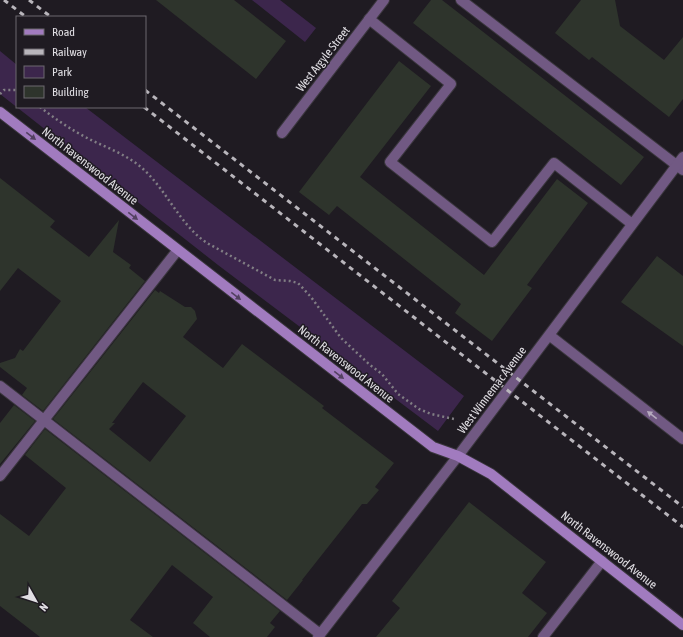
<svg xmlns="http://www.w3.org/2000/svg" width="683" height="637" font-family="'Asap Condensed',sans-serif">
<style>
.green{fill:#3c264c}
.building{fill:#2e342c;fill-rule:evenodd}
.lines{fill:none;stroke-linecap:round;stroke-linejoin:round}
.lane-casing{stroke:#3a363d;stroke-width:12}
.street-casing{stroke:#3a363d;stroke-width:12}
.secondary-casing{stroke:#3a363d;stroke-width:12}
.path{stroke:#817e84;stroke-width:2.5;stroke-dasharray:2 3;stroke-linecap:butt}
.lane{stroke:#715983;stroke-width:10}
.street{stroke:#715983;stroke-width:10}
.secondary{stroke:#a17bbf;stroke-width:10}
.rail{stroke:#b8b5bb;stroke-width:3;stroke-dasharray:5 5;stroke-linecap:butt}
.oneway{fill:#534161}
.oneway2{fill:#b4a9bd}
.labels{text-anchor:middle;stroke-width:3;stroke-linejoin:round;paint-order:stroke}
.street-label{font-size:12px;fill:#e0dee3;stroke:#1f1b22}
</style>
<rect width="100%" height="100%" fill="#1f1b22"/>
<!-- green -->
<path class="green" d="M252,0H280L316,28L305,42Z
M0,51L17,65V107H85L464,396L438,431L218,265L0,94Z"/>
<!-- building -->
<path class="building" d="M156,0H234L286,41L256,79Z
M431,0H442L644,157L621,185L413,23Z
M581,0H615L620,26L664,60L683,37V99L669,117L592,57L589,60L555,33Z
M399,61L431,86L360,177L484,275L557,179L588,203L527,285L532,288L492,341L455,313L461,304L337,206L329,215L299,192Z
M0,178L55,221L50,227L89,257L119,220L113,252L131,265L129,268L145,281L43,411L22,395L27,388L0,367V363L15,358L20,349L23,351L61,301L18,268L0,291Z
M657,256L683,276V346L621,302Z
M155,290L159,293L160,291L185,307H191L195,311L197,319L183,337L223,368L242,344L324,406L322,408L394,463L375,487L379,490L367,504H362L302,580H303L287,600L53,419ZM143,382L186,416L150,462L109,429L115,423H112Z
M14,405L35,421L0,464V423Z
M45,429L280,611L270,623L275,627L267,637H210L193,623L213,597L172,565L130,620L153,637H40L0,606V514L29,536L66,488L25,455Z
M469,502L546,562L522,593L547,613L528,637H376L400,608L392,601Z"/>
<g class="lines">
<defs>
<path id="lane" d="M461,0L683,170
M369,19L451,84L390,162L492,242L554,163L632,224
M0,386L320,634
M0,476L177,251
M543,637L602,561"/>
<path id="street" d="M282,133L384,0
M549,335L683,439
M318,637L458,456L683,157"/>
<path id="secondary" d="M0,112L433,447L458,456L491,474L683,625"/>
</defs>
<!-- lane casing -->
<use href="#lane" class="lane-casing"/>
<!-- street casing -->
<use href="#street" class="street-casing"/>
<!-- secondary casing -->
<use href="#secondary" class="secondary-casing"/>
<!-- path -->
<path class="path" d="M0,94L4,90H17
M40,107C55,119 73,131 91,140C108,148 127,155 142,168C167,190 179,224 207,243L275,280L290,281L298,283L311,297L341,338L370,365L382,374L398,394L419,409L431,414L454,419"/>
<!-- lane -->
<use href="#lane" class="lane"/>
<!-- street -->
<use href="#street" class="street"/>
<!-- secondary -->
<use href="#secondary" class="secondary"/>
<!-- rail -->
<path class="rail" d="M4,0L26,17
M29,0L51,17
M145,90L683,507
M144,107L683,527"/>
</g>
<!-- one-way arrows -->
<defs><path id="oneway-solid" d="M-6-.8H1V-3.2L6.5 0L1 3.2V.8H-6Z"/></defs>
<g class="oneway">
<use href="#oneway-solid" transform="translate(31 136) rotate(38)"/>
<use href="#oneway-solid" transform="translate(133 216) rotate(38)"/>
<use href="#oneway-solid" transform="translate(236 296) rotate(38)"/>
<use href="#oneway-solid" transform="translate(339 375) rotate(38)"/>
</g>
<use class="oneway2" href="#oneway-solid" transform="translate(652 415) rotate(-142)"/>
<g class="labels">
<!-- street labels -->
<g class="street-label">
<text transform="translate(323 59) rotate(-52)" y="4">West Argyle Street</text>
<text transform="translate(90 166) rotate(38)" y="4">North Ravenswood Avenue</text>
<text transform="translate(346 364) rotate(38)" y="4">North Ravenswood Avenue</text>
<text transform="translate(492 390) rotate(-53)" y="4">West Winnemac Avenue</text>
<text transform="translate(609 550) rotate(38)" y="4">North Ravenswood Avenue</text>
</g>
</g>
<!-- legend -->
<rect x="16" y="16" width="130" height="92" fill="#1f1b22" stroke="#6c696f"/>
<rect x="24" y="29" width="20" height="6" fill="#a17bbf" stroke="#6c696f"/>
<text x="52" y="36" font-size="12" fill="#e0dee3">Road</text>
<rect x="24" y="49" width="20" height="6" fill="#b8b5bb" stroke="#6c696f"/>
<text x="52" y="56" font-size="12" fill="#e0dee3">Railway</text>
<rect x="24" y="66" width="20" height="12" fill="#3c264c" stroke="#6c696f"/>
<text x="52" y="76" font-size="12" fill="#e0dee3">Park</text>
<rect x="24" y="86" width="20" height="12" fill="#2e342c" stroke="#6c696f"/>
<text x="52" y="96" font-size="12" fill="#e0dee3">Building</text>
<!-- north arrow -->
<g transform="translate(36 601) rotate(129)" stroke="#1f1b22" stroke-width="3" paint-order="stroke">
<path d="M0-3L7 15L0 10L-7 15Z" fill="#e0dee3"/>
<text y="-6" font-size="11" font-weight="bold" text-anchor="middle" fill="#e0dee3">N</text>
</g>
</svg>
